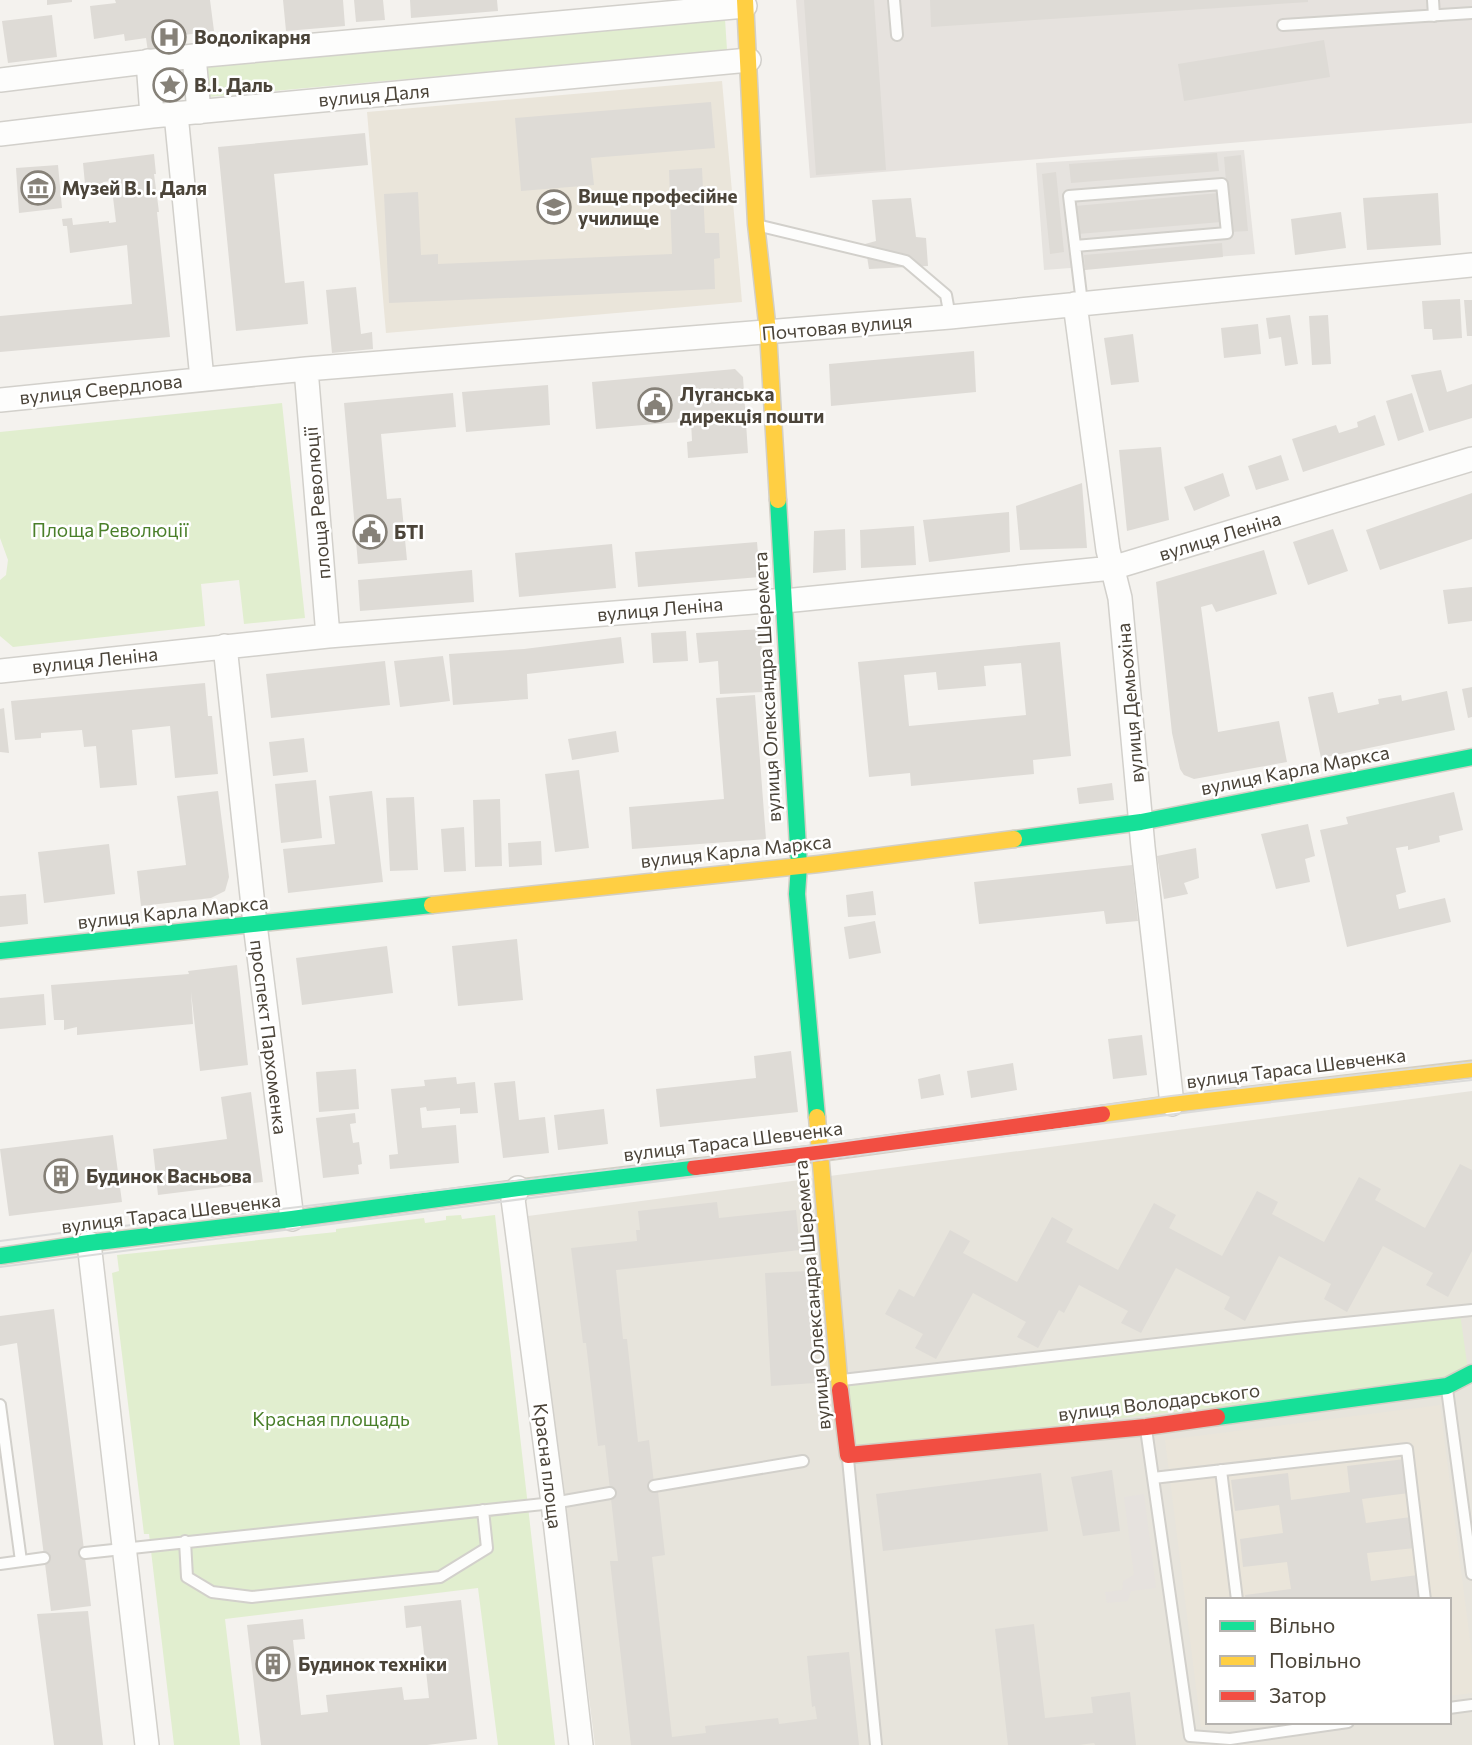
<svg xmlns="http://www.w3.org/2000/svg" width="1472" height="1745" font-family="Commissioner,sans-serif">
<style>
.residential{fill:#e7e4dc;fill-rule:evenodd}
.industrial{fill:#e6e2de}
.education{fill:#eae5da}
.green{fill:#e1eecf}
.parking{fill:#e6e3df}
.building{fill:#dedbd6;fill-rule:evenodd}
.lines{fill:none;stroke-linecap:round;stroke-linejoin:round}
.lane-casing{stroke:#d2d0cb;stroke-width:14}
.street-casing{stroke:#d2d0cb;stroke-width:26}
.fast-casing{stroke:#d3cfc5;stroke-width:19}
.slow-casing{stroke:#d3cfc5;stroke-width:19}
.jam-casing{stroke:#d3cfc5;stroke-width:19}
.lane{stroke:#fdfdfc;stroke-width:10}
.street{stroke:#fdfdfc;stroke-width:23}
.fast{stroke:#16e098;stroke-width:16}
.slow{stroke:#ffcf43;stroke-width:16}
.jam{stroke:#f24e42;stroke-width:16}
.tram{stroke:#dbdbda;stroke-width:2}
.labels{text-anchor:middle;stroke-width:5;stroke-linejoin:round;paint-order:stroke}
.poi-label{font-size:19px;font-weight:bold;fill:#4b4439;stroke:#fff;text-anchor:start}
.street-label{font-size:19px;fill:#4b4439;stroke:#fff}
.park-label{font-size:19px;fill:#4a7f2a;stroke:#fff}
</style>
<rect width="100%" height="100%" fill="#f4f2ee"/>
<!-- residential -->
<path class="residential" d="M1472,1091V1745H595L528,1216ZM1208,1600H1449V1722H1208Z"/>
<!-- industrial -->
<path class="industrial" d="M796,0H1472V123L810,178Z
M1144,1494L1156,1588L1131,1591L1128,1601L1107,1603L1105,1592L1122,1590L1123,1581L1134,1575L1124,1497Z"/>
<!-- education -->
<path class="education" d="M722,81L742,302L386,333L367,112Z
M1440,1405L1472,1656V1693L1449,1696V1600H1208V1722H1236L1201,1727L1165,1440Z"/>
<!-- green -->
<path class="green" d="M725,19L727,50L208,97L205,66Z
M282,403L305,618L244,624L239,580L201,584L205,626L13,647L0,636V580L6,575L8,560L0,538V432Z
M461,1215L462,1219L495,1215L555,1745H498L478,1588L225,1619L240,1745H174L149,1534H144L112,1273L119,1271L117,1255L336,1232V1229L424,1218L425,1223L446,1220V1216Z
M1460,1313L1469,1378L852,1449L846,1386Z"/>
<!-- parking -->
<path class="parking" d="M1244,150L1255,254L1044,270L1036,163Z"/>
<!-- building -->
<path class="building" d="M47,0H72V2L47,5Z
M115,0H210L214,31L176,36L178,48L148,52L146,38L125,41L124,34L94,39L90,6L116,3Z
M283,0H343L345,26L286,31Z
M354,0H383L385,20L356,22Z
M410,0H497L498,11L411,18Z
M804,0H874L886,170L816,175Z
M930,0H1308V2L931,27Z
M52,15L57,57L8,63L2,21Z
M1324,40L1330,77L1184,101L1178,64Z
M711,102L715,148L591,158L594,185L521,191L515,118Z
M365,133L368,165L274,174L285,283L304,281L308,324L236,331L218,147Z
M1217,153L1219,171L1071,183L1069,164Z
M154,154L156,174H154L159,212H157L170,337L0,352V316L132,304L127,245L70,253L67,226H63L62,219L72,218L73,225L109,221V223L116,222L111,181L103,182L104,193L86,195L83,163Z
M1241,155L1248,231L1230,232L1224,157Z
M58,165L62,208L19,213L16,168Z
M702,168L705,233H719L720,258L714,259L715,289L389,303L384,194L418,192L421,255L438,254V264L672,254L669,170Z
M1056,172L1064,252L1050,254L1042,174Z
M1219,193L1221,222L1078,234L1075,206Z
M1438,193L1441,245L1367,250L1363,198Z
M911,198L916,237L926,238L928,266L869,269L865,244L876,241L872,200Z
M1341,212L1346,248L1295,255L1291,219Z
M1222,243L1223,257L1085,270L1084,255Z
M356,287L361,334L372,332L373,349L332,353L326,290Z
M1460,299L1462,338L1433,340L1432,329H1424L1422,301Z
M1464,300H1472V336H1467Z
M1290,315L1298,364L1285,366L1281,337L1269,339L1266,318Z
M1328,315L1331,364L1312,365L1309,316Z
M1258,324L1261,354L1224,358L1221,328Z
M1133,334L1139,382L1111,385L1104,338Z
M974,351L976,392L831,406L829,364Z
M735,369L743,377L748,453L688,458L687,442L692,441L691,421L596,429L592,382Z
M1441,370L1447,392L1472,384V418L1429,431L1411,375Z
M548,385L550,425L466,432L462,392Z
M453,393L456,427L381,434L387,499L401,498L407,560L358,564L344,403Z
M1412,393L1424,432L1398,441L1386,401Z
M1375,415L1385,445L1303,472L1292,439L1336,425L1339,433L1358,427L1357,422Z
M1161,447L1169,520L1127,531L1119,450Z
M1281,455L1289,480L1256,490L1248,466Z
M1223,473L1230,496L1194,511L1184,487Z
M1082,483L1087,548L1020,550L1016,506Z
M1472,493V539L1380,570L1366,530Z
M1009,512L1010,552L929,562L923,520Z
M914,526L916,565L861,568L860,530Z
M845,529L846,570L813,573L814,531Z
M1333,529L1348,571L1308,585L1293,542Z
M757,542L760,577L638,587L635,552Z
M612,544L616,588L519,597L515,553Z
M1264,550L1277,594L1216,612L1212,604L1201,607L1218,732L1279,721L1287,762L1194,779L1184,775L1180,769L1172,733L1156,582Z
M472,570L474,602L360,611L358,580Z
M1472,587V621L1448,624L1443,590Z
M761,629L763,692L720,694L718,661L699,663L696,633Z
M686,631L688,661L653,663L651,633Z
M621,637L624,663L527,674L528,699L453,705L449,654L524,649Z
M1060,642L1071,756L1033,760L1034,774L911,786L910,773L869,777L858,662ZM1021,663L1026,715L909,726L904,675L936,672L938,690L986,686L984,666Z
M443,656L450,701L400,707L394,661Z
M385,661L390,705L271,718L266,674Z
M205,683L208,716H212L218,774L175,778L170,726L132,730L137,785L100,788L96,746L84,747L82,730L41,733V738L15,740L11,701Z
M1472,687V717L1468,718L1462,689Z
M1447,691L1455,730L1321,758L1308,697L1333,692L1338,713L1379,704L1378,699L1401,695L1402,701Z
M755,695L766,839L632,849L629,807L724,799L716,698Z
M4,708L9,753L0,752V709Z
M616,731L619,752L572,760L568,739Z
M304,738L308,772L273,776L269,742Z
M579,770L589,848L555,852L545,774Z
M316,780L322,838L281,843L275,784Z
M1112,783L1114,800L1079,804L1077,788Z
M218,791L229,877L225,891L211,898L141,906L137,871L186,865L177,796Z
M372,791L383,882L288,893L283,849L335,844L329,796Z
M1454,792L1463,830L1439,836L1440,842L1408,850V846L1396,848L1406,892L1396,895L1399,909L1445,898L1451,922L1347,947L1320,830L1348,824L1346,817Z
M414,797L418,870L390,871L386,798Z
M500,799L502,866L475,867L473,800Z
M1308,824L1315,856L1305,859L1310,882L1276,889L1261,834Z
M464,827L466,871L444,872L441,829Z
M541,841L542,865L509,867L508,843Z
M109,844L115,894L44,903L38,852Z
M1196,848L1199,878L1184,883L1188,894L1164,899L1157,856Z
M1132,865L1138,921L1106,924L1104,911L979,924L974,882Z
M873,891L876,915L848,917L846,895Z
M26,894L28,924L0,927V896Z
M875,921L881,953L849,959L844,927Z
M517,939L523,1000L458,1006L452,946Z
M387,946L393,993L302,1005L296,958Z
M237,965L248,1065L200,1071L191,992L193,1024L77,1035V1027L64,1030V1020H54L51,985L189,974L188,971Z
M44,994L46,1025L0,1029V998Z
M1142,1035L1147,1075L1113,1079L1108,1039Z
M791,1051L798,1112L660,1127L656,1089L756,1078L754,1056Z
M1013,1063L1017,1090L971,1098L967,1071Z
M356,1069L359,1109L319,1112L316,1072Z
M940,1074L944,1095L921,1099L918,1079Z
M456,1077L457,1084L475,1082L478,1113L460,1114V1108L427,1111L426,1107L420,1108L422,1128L456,1125L459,1163L390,1169L389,1155L398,1154L391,1089L425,1086L424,1080Z
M515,1081L519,1120L545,1117L549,1153L503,1158L494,1083Z
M251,1092L263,1182L158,1195L153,1149L227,1139L221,1097Z
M604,1109L608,1144L558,1150L554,1115Z
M355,1113L356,1123L350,1124L353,1143L359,1142L362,1164L358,1165L359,1174L323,1178L316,1118Z
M113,1135L122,1202L9,1216L0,1149Z
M1460,1164L1472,1170V1251L1448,1297L1426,1285L1433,1273L1383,1246L1347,1312L1324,1299L1331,1284L1279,1256L1245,1321L1224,1309L1230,1297L1176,1268L1141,1333L1121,1323L1128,1311L1079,1285L1064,1313L1059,1310L1038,1348L1017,1337L1026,1322L973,1293L936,1359L915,1348L923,1334L885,1314L899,1289L914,1297L950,1230L970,1241L963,1253L1017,1282L1052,1217L1073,1229L1066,1242L1118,1270L1154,1203L1176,1215L1169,1228L1222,1256L1257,1191L1278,1202L1272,1214L1324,1242L1359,1177L1381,1189L1375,1200L1425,1228Z
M717,1202L719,1218L796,1210L800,1250L616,1270L623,1339H627L638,1442L649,1440L655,1492H658L665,1555L652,1557L672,1737L706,1733L705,1726L778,1718L779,1724L817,1719L815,1706L812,1707L807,1656L849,1652L859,1745H631L610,1561H618L605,1445L598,1446L586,1343H583L571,1248L637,1241L636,1230H640L638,1211Z
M809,1271L815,1383L771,1386L765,1273Z
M54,1309L91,1606L51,1611L17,1343L0,1346V1316Z
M1405,1459L1409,1493L1362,1499L1366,1523L1411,1517L1415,1548L1367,1553L1371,1581L1418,1575L1421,1600H1246L1245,1595L1291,1589L1287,1562L1243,1567L1240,1539L1283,1533L1279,1505L1235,1511L1231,1480L1288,1473L1291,1500L1350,1492L1347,1466Z
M1112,1470L1120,1531L1083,1536L1071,1477Z
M1041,1473L1048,1531L883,1551L876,1494Z
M461,1600L477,1739L427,1745H261L247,1625L303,1619L305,1639L293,1640L301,1715L328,1712L326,1695L402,1687L404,1700L429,1698L421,1626L406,1628L404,1606Z
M88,1611L103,1745H54L37,1614Z
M1034,1624L1045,1718L1093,1713L1091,1697L1130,1692L1136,1745H1095L1094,1743L1079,1745H1008L995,1629Z"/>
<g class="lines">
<defs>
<path id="lane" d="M894,0L897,35
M1433,0L1434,16
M1283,25L1472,13
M761,226L906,261L946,295L950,317
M1075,246L1227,233L1222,184L1069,196L1082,303
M842,1380L1296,1328L1472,1310
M1447,1389L1472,1574
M0,1405L21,1561
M1146,1429L1190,1736L1230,1739L1348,1722
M848,1459L876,1745
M1221,1470L1237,1600
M1153,1478L1407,1449L1425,1600
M654,1486L803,1461
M185,1541L187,1577L212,1592L252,1597L440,1577L487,1548L483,1510
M85,1553L553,1503L610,1493
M0,1564L44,1558
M1449,1708L1472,1705"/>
<path id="street" d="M194,56L199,112
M148,61L152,116
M0,80L194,56L745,6
M176,114L202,379
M0,134L152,116L749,60
M1075,304L1108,550L1120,598L1143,847L1172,1104
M306,369L328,636
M0,400L306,369L950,317L1472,265
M225,646L255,924L292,1219
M0,671L328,636L766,601H784L1112,568L1472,459
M518,1188L513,1199L553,1503L581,1745
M89,1243L147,1745"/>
<path id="fast" d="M778,500L799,865L797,894L817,1117
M1014,839L1141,822L1472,757
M0,951L432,905
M0,1256L89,1243L292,1219L518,1188L695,1167
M1217,1417L1447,1386L1472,1373"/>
<path id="slow" d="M745,0L756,224L768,332L778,500
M432,905L819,864L1014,839
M1102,1114L1172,1104L1472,1069
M817,1117L840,1390"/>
<path id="jam" d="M695,1167L820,1153L1102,1114
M840,1390L848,1455L1146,1427L1217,1417"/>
</defs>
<!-- lane casing -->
<use href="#lane" class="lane-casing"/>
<!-- street casing -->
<use href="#street" class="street-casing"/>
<!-- fast casing -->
<use href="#fast" class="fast-casing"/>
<!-- slow casing -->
<use href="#slow" class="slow-casing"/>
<!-- jam casing -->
<use href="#jam" class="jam-casing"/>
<!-- lane -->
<use href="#lane" class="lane"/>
<!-- street -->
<use href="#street" class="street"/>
<!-- fast -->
<use href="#fast" class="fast"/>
<!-- slow -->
<use href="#slow" class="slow"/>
<!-- jam -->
<use href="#jam" class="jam"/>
<!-- tram -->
<path class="tram" d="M0,1241L76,1231L290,1208L832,1143L1171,1096L1472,1062
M0,1267L1237,1106L1472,1080"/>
</g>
<!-- icons -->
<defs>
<symbol id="hospital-ring" viewBox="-11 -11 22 22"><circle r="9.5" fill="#fff" stroke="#868178" stroke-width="1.5"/><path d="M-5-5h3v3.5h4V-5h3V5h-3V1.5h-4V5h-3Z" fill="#868178"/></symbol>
<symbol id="sight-ring" viewBox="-11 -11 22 22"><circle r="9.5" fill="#fff" stroke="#868178" stroke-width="1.5"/><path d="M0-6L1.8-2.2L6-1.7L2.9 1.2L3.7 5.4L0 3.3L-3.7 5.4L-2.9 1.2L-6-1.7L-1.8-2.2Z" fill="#868178"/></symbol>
<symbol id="museum-ring" viewBox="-11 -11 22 22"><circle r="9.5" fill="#fff" stroke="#868178" stroke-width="1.5"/><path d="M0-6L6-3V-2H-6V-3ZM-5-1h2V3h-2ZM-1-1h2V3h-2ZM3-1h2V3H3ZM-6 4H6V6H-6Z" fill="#868178"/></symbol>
<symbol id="university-ring" viewBox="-11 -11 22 22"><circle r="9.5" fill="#fff" stroke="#868178" stroke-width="1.5"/><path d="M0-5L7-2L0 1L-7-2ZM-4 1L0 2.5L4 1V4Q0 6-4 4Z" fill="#868178"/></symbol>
<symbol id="civic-ring" viewBox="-11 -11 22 22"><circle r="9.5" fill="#fff" stroke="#868178" stroke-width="1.5"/><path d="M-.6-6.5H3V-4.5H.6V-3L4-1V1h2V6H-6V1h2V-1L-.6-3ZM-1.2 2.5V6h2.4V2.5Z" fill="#868178"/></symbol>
<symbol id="building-ring" viewBox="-11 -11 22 22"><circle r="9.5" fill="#fff" stroke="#868178" stroke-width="1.5"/><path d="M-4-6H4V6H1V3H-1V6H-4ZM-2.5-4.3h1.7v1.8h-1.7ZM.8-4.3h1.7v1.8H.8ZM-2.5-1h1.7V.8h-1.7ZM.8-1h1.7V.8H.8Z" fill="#868178"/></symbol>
</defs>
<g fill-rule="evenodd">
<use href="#hospital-ring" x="150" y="18" width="38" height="38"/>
<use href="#sight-ring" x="151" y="66" width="38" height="38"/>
<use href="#museum-ring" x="19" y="169" width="38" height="38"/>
<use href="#university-ring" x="535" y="188" width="38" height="38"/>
<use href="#civic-ring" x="636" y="386" width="38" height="38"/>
<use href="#civic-ring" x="351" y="513" width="38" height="38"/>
<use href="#building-ring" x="42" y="1157" width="38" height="38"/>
<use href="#building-ring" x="254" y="1645" width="38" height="38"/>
</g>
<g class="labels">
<!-- poi labels -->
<g class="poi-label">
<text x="194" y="44">Водолікарня</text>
<text x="194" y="92">В.І. Даль</text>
<text x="62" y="195">Музей В. І. Даля</text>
<text x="578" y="203">Вище професійне<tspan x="578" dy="22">училище</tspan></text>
<text x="680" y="401">Луганська<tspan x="680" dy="22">дирекція пошти</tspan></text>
<text x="394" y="539">БТІ</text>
<text x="86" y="1183">Будинок Васньова</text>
<text x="298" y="1671">Будинок техніки</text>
</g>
<!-- street labels -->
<g class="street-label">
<text transform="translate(374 95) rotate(-5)" y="7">вулиця Даля</text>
<text transform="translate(837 327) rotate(-5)" y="7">Почтовая вулиця</text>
<text transform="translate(101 389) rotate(-6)" y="7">вулиця Свердлова</text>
<text transform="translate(317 503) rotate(-95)" y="7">площа Революції</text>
<text transform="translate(1220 536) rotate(-17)" y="7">вулиця Леніна</text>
<text transform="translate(660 609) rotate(-5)" y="7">вулиця Леніна</text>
<text transform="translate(95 660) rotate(-6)" y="7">вулиця Леніна</text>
<text transform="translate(767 687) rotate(-93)" y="7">вулиця Олександра Шеремета</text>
<text transform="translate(1130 703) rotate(-95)" y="7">вулиця Демьохіна</text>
<text transform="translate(1295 770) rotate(-11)" y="7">вулиця Карла Маркса</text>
<text transform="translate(736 851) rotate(-6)" y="7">вулиця Карла Маркса</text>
<text transform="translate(173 912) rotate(-6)" y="7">вулиця Карла Маркса</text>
<text transform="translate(269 1037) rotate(83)" y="7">проспект Пархоменка</text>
<text transform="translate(1296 1068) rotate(-7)" y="7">вулиця Тараса Шевченка</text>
<text transform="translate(733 1141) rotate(-7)" y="7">вулиця Тараса Шевченка</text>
<text transform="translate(171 1213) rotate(-7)" y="7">вулиця Тараса Шевченка</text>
<text transform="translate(812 1295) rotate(-95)" y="7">вулиця Олександра Шеремета</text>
<text transform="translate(1159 1402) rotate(-7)" y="7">вулиця Володарського</text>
<text transform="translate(548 1466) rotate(83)" y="7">Красна площа</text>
</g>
<!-- park labels -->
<g class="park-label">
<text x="110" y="537">Площа Революції</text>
<text x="331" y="1426">Красная площадь</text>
</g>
</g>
<!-- legend -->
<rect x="1206" y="1598" width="245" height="126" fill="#ffffff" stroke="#b7b4b0" stroke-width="2"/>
<rect x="1220" y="1621" width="35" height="10" fill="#16e098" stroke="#b7b4b0" stroke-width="2"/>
<text x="1269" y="1633" font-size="21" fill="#4b4439">Вільно</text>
<rect x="1220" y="1656" width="35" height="10" fill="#ffcf43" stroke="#b7b4b0" stroke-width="2"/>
<text x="1269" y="1668" font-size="21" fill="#4b4439">Повільно</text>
<rect x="1220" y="1691" width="35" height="10" fill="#f24e42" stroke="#b7b4b0" stroke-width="2"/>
<text x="1269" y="1703" font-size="21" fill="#4b4439">Затор</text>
</svg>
